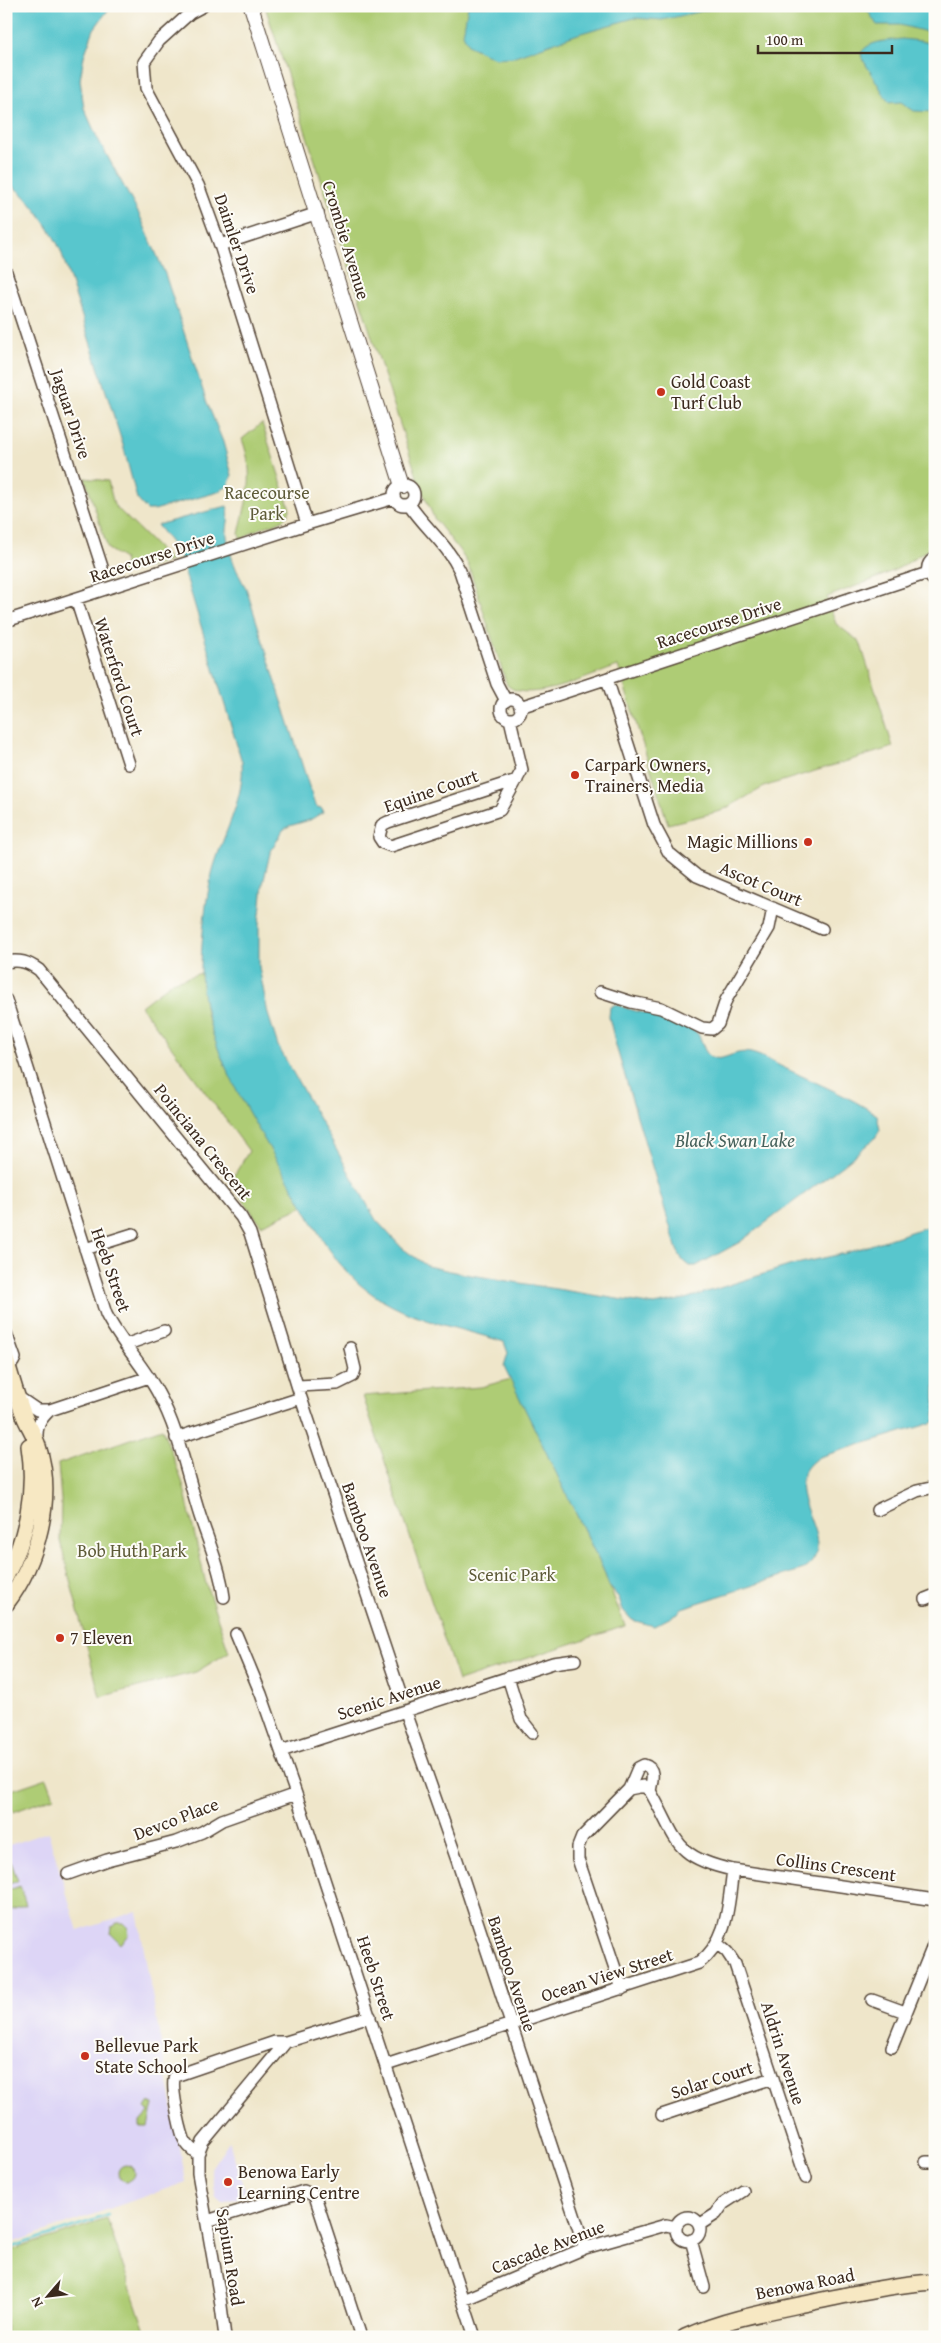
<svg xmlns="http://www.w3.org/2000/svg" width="941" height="2343" font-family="'Gentium Book Plus',serif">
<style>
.built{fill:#ddd5f6}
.green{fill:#aecc74;stroke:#747b49}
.water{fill:#59c6cd;stroke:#4a7876}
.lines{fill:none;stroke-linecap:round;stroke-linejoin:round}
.stream{stroke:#59c6cd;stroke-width:2.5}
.minor-casing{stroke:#564638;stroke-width:14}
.tertiary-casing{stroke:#564638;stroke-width:16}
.secondary-casing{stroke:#564638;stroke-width:18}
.minor{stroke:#fff;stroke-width:11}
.tertiary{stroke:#fff;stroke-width:14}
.secondary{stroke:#f7e8c3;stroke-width:15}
.poi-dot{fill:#c8321e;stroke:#fdfcf7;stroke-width:2}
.labels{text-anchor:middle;stroke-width:4;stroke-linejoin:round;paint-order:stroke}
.street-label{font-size:18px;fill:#3b2a1e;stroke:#fdfcf7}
.poi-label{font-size:18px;fill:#3b2a1e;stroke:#fdfcf7;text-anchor:start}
.park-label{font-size:18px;fill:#5e5b38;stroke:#fdfcf7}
.water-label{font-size:19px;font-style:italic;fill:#46615b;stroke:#fdfcf7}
</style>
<rect width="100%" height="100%" fill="#fdfcf7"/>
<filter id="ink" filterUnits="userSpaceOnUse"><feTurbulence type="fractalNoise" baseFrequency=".02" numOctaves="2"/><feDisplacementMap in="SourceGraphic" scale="10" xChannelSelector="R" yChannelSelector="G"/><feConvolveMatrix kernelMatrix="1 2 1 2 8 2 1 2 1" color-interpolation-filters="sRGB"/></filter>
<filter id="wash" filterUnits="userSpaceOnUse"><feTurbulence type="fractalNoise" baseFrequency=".0096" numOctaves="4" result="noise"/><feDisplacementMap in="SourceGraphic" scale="20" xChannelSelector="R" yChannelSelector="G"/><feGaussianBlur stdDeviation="1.12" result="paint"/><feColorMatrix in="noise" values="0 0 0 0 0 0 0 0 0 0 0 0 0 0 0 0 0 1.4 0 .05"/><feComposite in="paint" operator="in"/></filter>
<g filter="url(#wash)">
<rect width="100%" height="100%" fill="#efe6ca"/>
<!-- built -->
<path class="built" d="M48,1832L78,1931L137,1911L186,2182L6,2245V1846Z
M229,2141L246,2195L222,2203L216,2197L211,2168Z"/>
<!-- green -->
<path class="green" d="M265,6H935V547C920,553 911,562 897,569C875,580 850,588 827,597L836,624L860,642L893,747L766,786L721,811L668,824L618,666C596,673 527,706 507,685L468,564L459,550L434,518L419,483Z
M262,423L290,509C288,524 266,524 255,531C250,533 246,537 241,540L239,534C247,495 256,478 242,439Z
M85,478L108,481L114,505L171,561L120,574L113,571L122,568L125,565L124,559L108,549Z
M201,973L206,1014L225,1066L304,1206L261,1225L230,1182L249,1151L141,1006L172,982Z
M511,1379L603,1569L625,1626L458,1681L363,1396L481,1387Z
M162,1428L183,1484L206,1584L229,1652L196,1672L100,1697L60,1541L61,1500L58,1464Z
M47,1778L54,1797L13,1812L6,1792Z
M11,1862L18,1881L6,1885V1863Z
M20,1886L26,1905L6,1912V1891Z
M117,1923H123L128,1928L129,1935L121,1944L111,1934L112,1926Z
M148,2103L153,2105L148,2127H140V2122L149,2112L145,2108Z
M118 2173a8 8 0 1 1 16 0a8 8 0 1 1-16 0Z
M107,2219L146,2334L139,2337H91L88,2330L77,2335L76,2333L65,2337H6V2252Z"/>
<!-- water -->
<path class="water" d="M6,6H111L94,29L84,56L80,80L84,108L97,137L140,216L165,274L206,400L223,442L232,475L228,486L218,492L154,510H147L137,499L123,445L61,251C51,229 28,194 6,182Z
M468,6H725L662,20L634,18L581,33L512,57L495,58L469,46L463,34Z
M857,6H935V34L900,25H877L868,11Z
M902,39L921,41L935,45V112L914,111L901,102L889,103L862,58L861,53C869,40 889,41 902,39Z
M227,506C231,517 226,525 227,536C229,554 237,573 246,588L314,802L317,807L322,808L323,812L310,820L289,826L283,830L270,853L263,884L259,924V967L268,1014L278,1046L376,1220L402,1248L427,1266L459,1273L654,1305L685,1299L792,1265L846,1253L935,1224V1422L819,1457C769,1488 846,1541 804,1569L682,1608L677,1614L654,1626L632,1620L623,1610L619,1598L609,1586L603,1569L504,1366L508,1353L504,1342C452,1325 402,1321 358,1283C328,1256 310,1217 290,1183C254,1121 203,1046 201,972C201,941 206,889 216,860C226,829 245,795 242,762L179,553L157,525Z
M616,1004C641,1016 671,1014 695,1031C704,1038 701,1054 714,1058C725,1061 736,1049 751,1053C764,1056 777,1065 789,1070C818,1084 851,1097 877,1115L880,1130L875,1138L843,1165L740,1242L696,1266H689L683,1261L677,1250L616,1046L609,1017L610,1007Z"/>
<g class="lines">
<!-- stream -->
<path class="stream" d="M6,2249L109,2215"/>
</g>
</g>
<g filter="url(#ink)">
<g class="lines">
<defs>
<path id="minor" d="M203,6L190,13L159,41L144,62L146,88L198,185L220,245L307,524
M220,245L318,213
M6,272L102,567
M394 495a10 10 0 1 1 20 0a10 10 0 1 1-20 0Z
M409,504C425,528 447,544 460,571L497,684L506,701
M935,558C925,564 925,574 935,581
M76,599L129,764
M6,621L307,524L394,498
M607,679L654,825L669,853L697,876L822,929
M501 709a10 10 0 1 1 20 0a10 10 0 1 1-20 0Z
M520,707L928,573
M510,719L522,770L500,810L391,846L383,843L379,837L382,825L388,822L517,780
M6,962C19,959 28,962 39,970L241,1217L250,1233L301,1398L400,1693
M600,992L631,1002L661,1008L702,1028L712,1029L718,1024L726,1000L769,928L773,908
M6,1000L106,1314C120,1342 143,1365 158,1393C179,1430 187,1476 200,1516C209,1543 220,1568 224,1597
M85,1249L133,1234
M6,1333L15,1358L13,1362L8,1364
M125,1345L164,1331
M298,1386L337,1384L353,1376L355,1369L350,1348
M18,1397L37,1410H50L149,1377
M176,1438L301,1398
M37,1441C36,1427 39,1420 50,1410
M877,1510L917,1491L935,1487
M925,1599L935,1595
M236,1634L261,1694L296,1794L475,2337
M508,1677L521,1719L532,1733
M405,1712L457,1860L585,2248
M281,1751L553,1663L575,1660
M629,1789L638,1768L644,1765C656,1768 652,1781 650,1791
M68,1874L107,1860L176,1842L202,1832L222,1820L296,1794
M718,1944L727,1952L735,1964L806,2178
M622,1989L578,1859V1847L582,1837L629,1789L644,1786L650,1791C678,1839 672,1857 733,1870
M872,2000L905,2012
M892,2047L935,1941
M386,2065L699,1963C729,1940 728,1904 733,1870L935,1900
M662,2115L773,2078
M198,2154C192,2150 187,2146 184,2139C180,2128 170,2085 175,2076L275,2042H286
M926,2162H935
M676 2229a12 12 0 1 1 24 0a12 12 0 1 1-24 0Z
M207,2221L304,2191L315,2196L361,2337
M699,2225L716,2214L723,2204L743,2191
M691,2240L704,2287
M463,2300L585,2248L666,2225L676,2227
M722,2322L727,2337
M225,2337L220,2298L198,2173V2154L203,2142L286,2042L370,2016"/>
<path id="tertiary" d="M251,6L402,486"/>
<path id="secondary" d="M6,1360C12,1379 17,1399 25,1418C29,1427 35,1436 38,1446C55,1497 38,1562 6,1604
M6,1576C27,1538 36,1490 29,1446
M685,2337C728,2318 772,2311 818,2301C857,2293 895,2284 935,2282"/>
</defs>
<!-- minor casing -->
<use href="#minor" class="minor-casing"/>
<!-- tertiary casing -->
<use href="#tertiary" class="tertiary-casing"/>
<!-- secondary casing -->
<use href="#secondary" class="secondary-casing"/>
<!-- minor -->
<use href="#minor" class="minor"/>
<!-- tertiary -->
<use href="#tertiary" class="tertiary"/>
<!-- secondary -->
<use href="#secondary" class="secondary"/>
</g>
</g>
<!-- markers -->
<g class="poi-dot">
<circle cx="661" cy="392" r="5"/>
<circle cx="575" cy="775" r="5"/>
<circle cx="808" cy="842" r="5"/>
<circle cx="60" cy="1638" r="5"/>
<circle cx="85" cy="2056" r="5"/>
<circle cx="228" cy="2182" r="5"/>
</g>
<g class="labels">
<!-- street labels -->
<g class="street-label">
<text transform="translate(346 240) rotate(73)" y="6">Crombie Avenue</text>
<text transform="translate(237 244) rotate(71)" y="6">Daimler Drive</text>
<text transform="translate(71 414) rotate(72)" y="6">Jaguar Drive</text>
<text transform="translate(152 557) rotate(-18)" y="6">Racecourse Drive</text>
<text transform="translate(719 623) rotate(-18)" y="6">Racecourse Drive</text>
<text transform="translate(119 677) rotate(72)" y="6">Waterford Court</text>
<text transform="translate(431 791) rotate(-19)" y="6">Equine Court</text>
<text transform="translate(761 884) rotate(23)" y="6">Ascot Court</text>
<text transform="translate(203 1142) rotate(51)" y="6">Poinciana Crescent</text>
<text transform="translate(111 1270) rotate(71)" y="6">Heeb Street</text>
<text transform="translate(367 1540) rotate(71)" y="6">Bamboo Avenue</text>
<text transform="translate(389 1698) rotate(-18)" y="6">Scenic Avenue</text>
<text transform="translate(176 1819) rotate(-21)" y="6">Devco Place</text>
<text transform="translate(836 1867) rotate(8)" y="6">Collins Crescent</text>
<text transform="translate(512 1974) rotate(72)" y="6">Bamboo Avenue</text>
<text transform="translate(607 1975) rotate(-18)" y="6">Ocean View Street</text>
<text transform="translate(376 1978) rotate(72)" y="6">Heeb Street</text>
<text transform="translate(783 2053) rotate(72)" y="6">Aldrin Avenue</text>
<text transform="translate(712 2080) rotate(-18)" y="6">Solar Court</text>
<text transform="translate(548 2247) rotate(-21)" y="6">Cascade Avenue</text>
<text transform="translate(230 2257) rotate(81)" y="6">Sapium Road</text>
<text transform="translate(805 2284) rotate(-11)" y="6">Benowa Road</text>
</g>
<!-- poi labels -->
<g class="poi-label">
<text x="671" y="388">Gold Coast<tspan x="671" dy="21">Turf Club</tspan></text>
<text x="585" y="771">Carpark Owners,<tspan x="585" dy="21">Trainers, Media</tspan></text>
<text x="798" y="848" text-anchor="end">Magic Millions</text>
<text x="70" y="1644">7 Eleven</text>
<text x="95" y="2052">Bellevue Park<tspan x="95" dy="21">State School</tspan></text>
<text x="238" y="2178">Benowa Early<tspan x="238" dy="21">Learning Centre</tspan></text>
</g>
<!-- park labels -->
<g class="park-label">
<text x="267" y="499">Racecourse<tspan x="267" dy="21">Park</tspan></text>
<text x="132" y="1557">Bob Huth Park</text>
<text x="512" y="1581">Scenic Park</text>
</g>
<!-- water labels -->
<g class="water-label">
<text x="735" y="1147">Black Swan Lake</text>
</g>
</g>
<!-- margin -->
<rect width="941" height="2343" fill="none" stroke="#fdfcf7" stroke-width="25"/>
<!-- north arrow -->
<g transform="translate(48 2296) rotate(242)" stroke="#fdfcf7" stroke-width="4" paint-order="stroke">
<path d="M0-4L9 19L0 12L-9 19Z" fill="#3b2a1e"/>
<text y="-8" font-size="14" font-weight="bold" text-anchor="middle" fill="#3b2a1e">N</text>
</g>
<!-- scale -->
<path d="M758 45v8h134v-8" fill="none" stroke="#3b2a1e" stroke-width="2.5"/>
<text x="766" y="45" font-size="15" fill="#3b2a1e" stroke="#fdfcf7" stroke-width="4" paint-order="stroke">100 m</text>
</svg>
